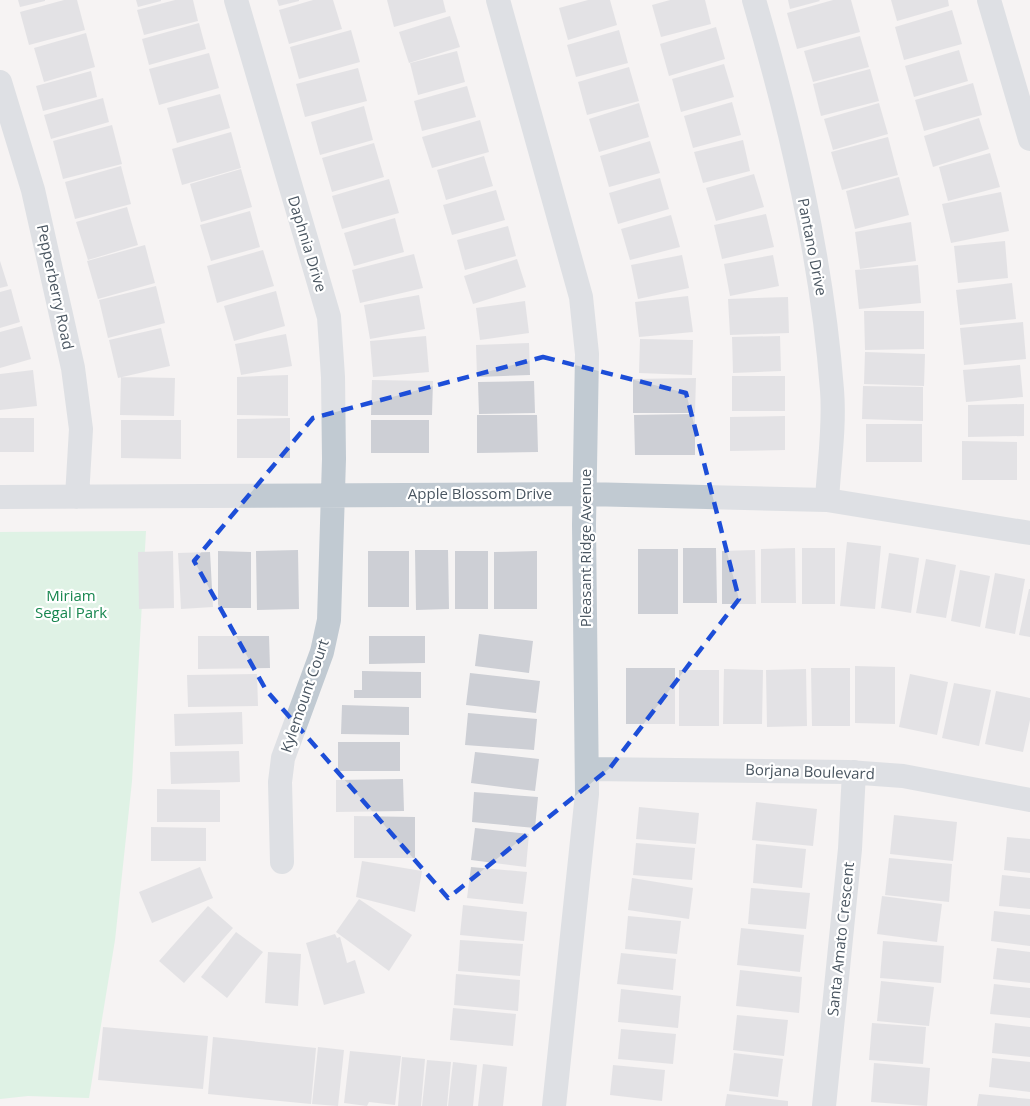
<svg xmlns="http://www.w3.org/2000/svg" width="1030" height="1106" font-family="'Open Sans',sans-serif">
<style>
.green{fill:#c3f1d5}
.building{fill:#cdcfd5}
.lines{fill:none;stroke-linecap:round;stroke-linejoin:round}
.minor{stroke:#c1cad2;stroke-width:24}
.marked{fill:none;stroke:#1d4ed8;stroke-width:4.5;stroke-dasharray:12 8;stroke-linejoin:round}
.labels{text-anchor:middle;stroke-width:4.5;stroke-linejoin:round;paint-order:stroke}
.street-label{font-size:15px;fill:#4a5661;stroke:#fff}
.park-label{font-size:15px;fill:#17864f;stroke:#fff}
</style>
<rect width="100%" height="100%" fill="#f5f3f3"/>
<!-- green -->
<path class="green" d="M146,531L132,781L115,940L89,1098L28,1096L0,1099V532Z"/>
<!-- building -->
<path class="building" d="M18,0H45V1L20,7Z
M64,0H77L85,30L29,45L20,12Z
M136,0H161V1L138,7Z
M175,0H193L198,21L144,35L137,10Z
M277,0H299V1L279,6Z
M313,0H333L342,29L289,44L279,10Z
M387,0H443L446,12L394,27Z
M588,0H610L617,25L568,40L559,8Z
M670,0H705L711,24L661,37L652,5Z
M788,0H819L820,1L790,9Z
M833,0H851L860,32L797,49L787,13Z
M891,0H948L949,6L897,21Z
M952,10L962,44L904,60L895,27Z
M450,16L460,47L409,63L399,32Z
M199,23L206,49L149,65L142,39Z
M716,27L725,59L669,76L660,44Z
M351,30L360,62L299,79L290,47Z
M619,30L628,63L576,77L567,45Z
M86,33L95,67L44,82L34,48Z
M860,36L869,67L813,82L804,51Z
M959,50L968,81L914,97L905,66Z
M457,51L465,82L418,95L410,63Z
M209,53L219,88L159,105L149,69Z
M724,64L734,97L681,112L672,79Z
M629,67L639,101L587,115L578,82Z
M358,68L367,101L305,117L296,84Z
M870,69L879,101L821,116L813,84Z
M91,71L97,97L43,111L36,86Z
M973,83L982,115L924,131L915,100Z
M467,86L476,117L422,131L414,101Z
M220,94L230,128L177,143L167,108Z
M103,98L109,122L51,139L44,115Z
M732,102L741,135L693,148L684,116Z
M639,103L649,137L599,152L589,119Z
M879,103L888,134L833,150L824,119Z
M364,106L373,140L320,155L311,122Z
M979,118L989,149L933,167L924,136Z
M480,120L489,152L432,168L422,137Z
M112,125L122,164L63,179L53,141Z
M231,132L241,168L182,185L172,149Z
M888,137L898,175L842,190L831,152Z
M743,140L750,171L703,183L694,152Z
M650,141L660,173L609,187L600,156Z
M374,143L384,177L332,192L322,158Z
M990,153L1000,187L948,201L939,167Z
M484,156L493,186L446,200L437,170Z
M121,166L131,204L75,219L65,182Z
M241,169L252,207L201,222L190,184Z
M754,174L764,207L716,221L706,188Z
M899,177L909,215L855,229L846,191Z
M660,178L669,209L618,224L609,193Z
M389,179L399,213L342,229L332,196Z
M496,190L505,220L452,235L443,205Z
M1001,192L1009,231L951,243L942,204Z
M127,207L138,245L88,260L76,222Z
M250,211L260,247L211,261L200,225Z
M766,214L774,247L722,259L714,225Z
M671,215L680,247L630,260L621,229Z
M395,218L404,252L354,266L344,233Z
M911,222L916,261L860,269L855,232Z
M508,226L516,256L465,270L457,240Z
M1005,241L1008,278L958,283L954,246Z
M145,245L155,283L98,299L87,261Z
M263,250L274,286L217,303L207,266Z
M414,254L423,288L360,303L352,270Z
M682,255L689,288L638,299L631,265Z
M773,255L779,286L730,296L724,264Z
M517,259L526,287L473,304L464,276Z
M0,261L8,286L0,288Z
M918,265L921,303L859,309L855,270Z
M1012,283L1016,319L960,325L956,290Z
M156,286L165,323L108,338L99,300Z
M11,289L20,322L0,328V292Z
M276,291L285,326L234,341L224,306Z
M419,295L425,329L370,339L364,305Z
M688,296L693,332L639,337L635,302Z
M788,297L789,333L730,335L728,299Z
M525,301L529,333L480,340L476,308Z
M864,311H924V349L865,350Z
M1023,322L1026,359L964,365L960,328Z
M22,326L31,359L0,368V332Z
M161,328L170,366L118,378L109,340Z
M286,334L292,366L241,375L235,344Z
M426,336L429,372L373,377L370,341Z
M780,336L781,371L733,373L732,337Z
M640,339L693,340L692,375L639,373Z
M529,343L530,375L477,377L476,345Z
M865,352L925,354L924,386L864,384Z
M1020,365L1023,397L966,402L963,370Z
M33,370L37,406L0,410V374Z
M288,375V416L237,415V377Z
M732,376H785V411H732Z
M121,377L175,378L174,416L120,415Z
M696,378L695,413H633V379Z
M372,380L433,381L432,415H371Z
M534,381L535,413L479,414L478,382Z
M863,386L923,387V421L862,419Z
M1024,404V436L968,437V405Z
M695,414V455H635L634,415Z
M477,415H537L538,452L477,453Z
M785,416V450L730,451V417Z
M0,418H34V452H0Z
M290,418V458H237V419Z
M121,420H181V459L121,458Z
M371,420H429V453H371Z
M866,424H922V462H866Z
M962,441L1017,442V480H962Z
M847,542L881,546L875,609L840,606Z
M683,548H716L717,603H683Z
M795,548L796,603H761V549Z
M802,548H835V604H802Z
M638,549H678V614H638Z
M298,550L299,609L257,610L256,551Z
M415,550H448L449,609L416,610Z
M755,550L756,604H722V551Z
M173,551L174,608L139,609L138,552Z
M218,551L251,552V608H218Z
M368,551H409V607H368Z
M455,551H488V609H455Z
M537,551V609H494V552Z
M210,552L213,607L181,609L178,553Z
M889,553L919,558L911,613L881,608Z
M926,559L956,565L946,618L916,613Z
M960,570L990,576L980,627L951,621Z
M995,573L1025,579L1015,634L985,628Z
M1029,589H1030V637L1019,635Z
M479,634L533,641L529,673L475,666Z
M198,636H269L270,668L198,669Z
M369,636H425V663L369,664Z
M855,666L895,667V724L855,723Z
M626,668H675V724H626Z
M811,668H850V726H812Z
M724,669L763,670L762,724H723Z
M806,669L807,726L767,727L766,670Z
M679,670H719V726H679Z
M362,671L421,672V698H354V690H362Z
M470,673L540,681L536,713L466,705Z
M257,674L258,706L188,707L187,675Z
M910,674L948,682L937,735L899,727Z
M954,683L991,690L979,746L942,738Z
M996,691L1030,698V720L1023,752L985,744Z
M342,705L409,707V735L341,734Z
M242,712L243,744L175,746L174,714Z
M468,713L537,719L534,750L465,745Z
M338,742H400V771H338Z
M239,751L240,782L171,784L170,752Z
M475,752L539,759L535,791L471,783Z
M403,779L404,811L336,812V780Z
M157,789L220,790V822H157Z
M474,792L538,797L535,828L472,822Z
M756,802L817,809L813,846L752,840Z
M639,807L699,813L696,844L636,839Z
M894,815L957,822L953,861L890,854Z
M354,816L415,817V858H354Z
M151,827L206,828V861H151Z
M475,828L529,834L526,867L471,860Z
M1007,837L1030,839V873L1004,870Z
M636,843L695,848L692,880L633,875Z
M756,844L806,849L802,888L753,883Z
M889,858L952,864L949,902L885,895Z
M362,861L422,871L415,912L356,897Z
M200,867L213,898L152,923L139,892Z
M471,867L527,872L523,904L467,898Z
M1002,875L1030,878V909L999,906Z
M632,878L693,888L689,919L628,910Z
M751,888L810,893L806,929L748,924Z
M882,896L942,904L937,942L877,934Z
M359,899L412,935L389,971L336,932Z
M463,905L527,912L524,941L460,935Z
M208,906L233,928L184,983L159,961Z
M994,911L1030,915V946L991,941Z
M628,916L681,921L677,954L625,949Z
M741,928L804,935L800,972L737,965Z
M236,932L263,952L227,998L201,977Z
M335,934L337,938L340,937L347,963L355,960L365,993L324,1005L306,943Z
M460,940L523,944L520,976L458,971Z
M883,941L944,946L941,983L880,978Z
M997,948L1030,952V983L993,979Z
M268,952L301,954L298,1006L265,1003Z
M621,953L676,959L673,990L617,984Z
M740,970L802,977L799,1013L736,1006Z
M456,974L520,980L518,1011L454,1005Z
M881,981L934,987L929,1026L877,1021Z
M994,984L1030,988V1018L990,1014Z
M621,989L681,996L678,1028L618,1022Z
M453,1008L516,1014L513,1046L450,1040Z
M737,1015L788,1020L784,1056L733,1050Z
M872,1023L926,1027L923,1064L869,1060Z
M995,1023L1030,1027V1057L992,1053Z
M103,1027L208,1036L203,1089L98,1080Z
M621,1029L676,1034L673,1064L618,1059Z
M213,1037L316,1048L311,1104L208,1094Z
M318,1047L344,1050L338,1106L312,1104Z
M350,1051L401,1056L395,1105L369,1102L367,1106L344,1103Z
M734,1053L783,1059L778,1097L729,1091Z
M402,1057L425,1059L421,1106H398Z
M992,1058L1030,1062V1092L989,1087Z
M427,1060L451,1062L447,1106H422Z
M453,1062L477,1065L473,1106H448Z
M874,1063L930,1068L927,1106L871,1102Z
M483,1064L507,1067L503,1106H478Z
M613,1065L665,1070L662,1101L610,1095Z
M727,1094L788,1101V1106H725Z
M979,1094L1030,1099V1106H977Z"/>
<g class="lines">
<!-- minor -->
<path class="minor" d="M236,0L329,317L333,377L334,459L329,620L322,652L283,758L280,782L282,862
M498,0L581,297L587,354L584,525L587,794L554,1106
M754,0C791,127 822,258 832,390C835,426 829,464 827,500
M989,0L1030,139
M0,82L33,190L73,368L81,429L77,497
M0,497L586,494L827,500L1030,533
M588,769L848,772L903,776L1030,800
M824,1106L850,849L854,772"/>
</g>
<!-- marked area -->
<path d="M0 0H1030V1106H0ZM543,357L686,393L739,599L610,768L448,898L266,690L194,561L313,418Z" fill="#f5f3f3" fill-opacity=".55" fill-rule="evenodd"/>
<path class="marked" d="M543,357L686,393L739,599L610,768L448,898L266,690L194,561L313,418Z"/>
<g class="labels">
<!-- street labels -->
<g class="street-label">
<text transform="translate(307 244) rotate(73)" y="5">Daphnia Drive</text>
<text transform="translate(812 247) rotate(79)" y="5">Pantano Drive</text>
<text transform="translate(55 287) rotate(78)" y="5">Pepperberry Road</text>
<text x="480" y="499">Apple Blossom Drive</text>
<text transform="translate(586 548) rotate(-90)" y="5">Pleasant Ridge Avenue</text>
<text transform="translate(305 696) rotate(-71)" y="5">Kylemount Court</text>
<text transform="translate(810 772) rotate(2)" y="5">Borjana Boulevard</text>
<text transform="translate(841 939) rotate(-84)" y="5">Santa Amato Crescent</text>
</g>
<!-- park labels -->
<g class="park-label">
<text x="71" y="601">Miriam<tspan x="71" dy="17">Segal Park</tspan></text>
</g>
</g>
</svg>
